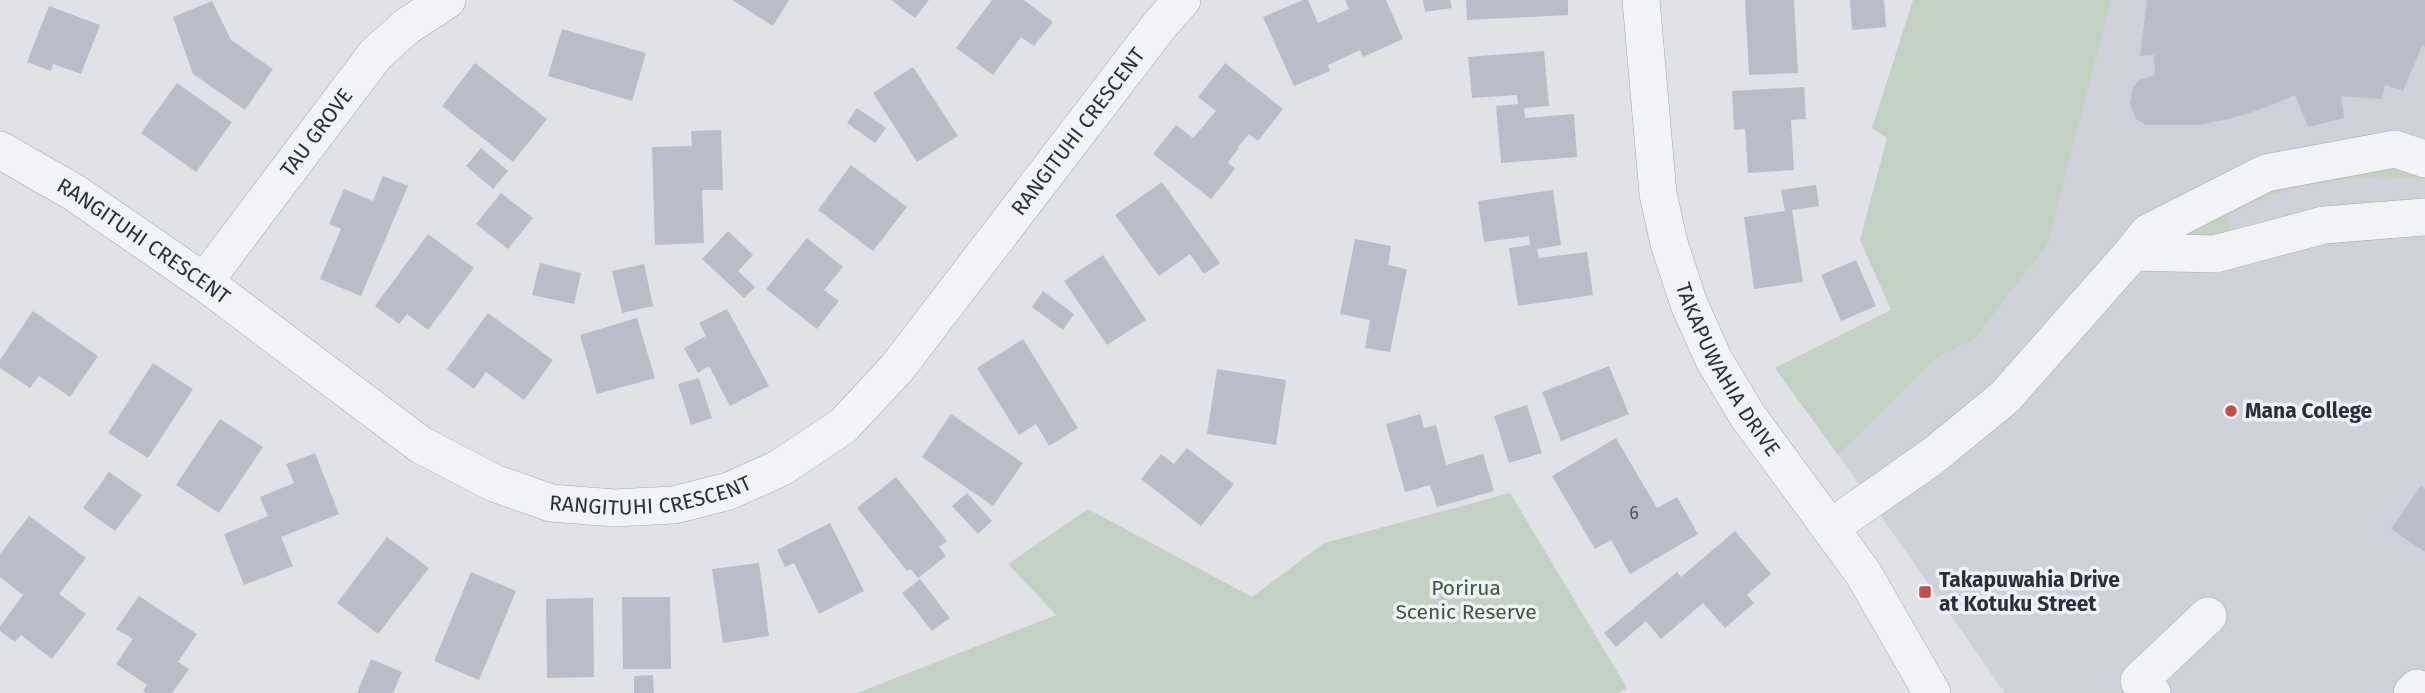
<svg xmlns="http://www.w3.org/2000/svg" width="2425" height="693" font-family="'Fira Sans',sans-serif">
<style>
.built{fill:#ced1da}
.green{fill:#c3d1c2}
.building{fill:#babdc7}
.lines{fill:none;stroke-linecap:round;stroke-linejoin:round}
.minor-casing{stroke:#a6a8b2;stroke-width:38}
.minor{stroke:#f2f3f7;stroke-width:37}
.poi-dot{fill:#c64c4c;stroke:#eff1f6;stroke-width:2.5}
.labels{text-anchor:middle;stroke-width:7;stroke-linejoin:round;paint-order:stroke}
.number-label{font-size:18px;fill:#4e5260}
.street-label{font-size:21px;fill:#2a2e3e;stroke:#eff1f6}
.poi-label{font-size:21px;font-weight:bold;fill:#2a2e3e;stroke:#eff1f6;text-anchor:start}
.park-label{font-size:21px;fill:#395938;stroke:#eff1f6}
</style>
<rect width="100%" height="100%" fill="#e0e2e8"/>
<!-- built -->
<path class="built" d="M2055,0H2425V693H2005L1838,455L1937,358Z"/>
<!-- green -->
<path class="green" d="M1913,0H2111L2047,245L1975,338L1937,358L1838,455L1775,368L1891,310L1860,240L1887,138L1872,128Z
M2406,165L2425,176V179C2358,171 2286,184 2227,215L2233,235L2231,240L2170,233L2250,192Z
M1510,493L1627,688L1618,693H857L1056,615L1008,564L1088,509L1252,597L1324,543Z"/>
<!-- building -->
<path class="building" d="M732,0H789L773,26Z
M891,0H929L915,18Z
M992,0H1024L1053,22L1034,46L1021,37L993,75L956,48Z
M1303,0H1308L1318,23L1349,9L1345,0H1386L1403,39L1363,57L1360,50L1328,65L1330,71L1294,86L1263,17Z
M1423,0H1450L1452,8L1425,12Z
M1466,0H1568V15L1467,20Z
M1745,0H1794L1798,73L1749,75Z
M1850,0H1884L1886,27L1852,30Z
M2147,0H2425V47L2422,46L2403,91L2385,85L2382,99L2341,96L2344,118L2308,127L2295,95L2259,110L2228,119L2198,125H2146L2136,119L2130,104L2133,87L2139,80L2155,75L2154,55L2140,56Z
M212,1L231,40L273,69L245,110L193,74L173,17Z
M49,6L100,25L81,74L53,64L51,71L27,62Z
M562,29L646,53L632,101L548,76Z
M1544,51L1549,106L1524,108L1525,118L1574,114L1577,157L1501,163L1496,106L1518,104L1517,95L1472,98L1468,57Z
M475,63L547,119L513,162L442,106Z
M1225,63L1283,109L1258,141L1249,134L1238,147L1239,148L1228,162L1235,169L1211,199L1153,154L1176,125L1193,138L1216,111L1198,97Z
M913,67L958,136L917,162L873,93Z
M177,83L232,122L196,172L141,133Z
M1804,87L1806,119L1791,120L1794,170L1748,173L1745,129L1734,130L1732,91Z
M857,108L886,128L875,143L847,123Z
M721,130L723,190H702L704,243L655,245L652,147L692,146L691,131Z
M481,148L508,171L493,189L466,166Z
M851,165L907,207L873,251L818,210Z
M383,176L408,186L361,296L320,279L341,229L329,224L344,189L373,201Z
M1162,182L1220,263L1204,274L1190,254L1159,276L1115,215Z
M1816,185L1819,206L1792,210L1803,282L1754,289L1744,217L1785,211L1781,190Z
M1553,190L1561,245L1537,249L1539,258L1587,252L1593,295L1518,306L1509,248L1530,245L1529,236L1484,242L1478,201Z
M501,193L533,218L508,249L476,224Z
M728,231L753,255L738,271L755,287L744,298L702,259Z
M428,234L474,268L428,330L407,314L399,324L375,306Z
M807,238L843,267L824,290L839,301L817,329L766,289Z
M1355,239L1391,246L1388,265L1407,269L1390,352L1365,348L1370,320L1340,314Z
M1103,255L1146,320L1107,345L1064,281Z
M1856,260L1876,306L1841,321L1821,275Z
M540,263L581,273L574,304L532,295Z
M644,264L653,306L622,313L612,271Z
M1043,291L1074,314L1063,330L1032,307Z
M727,309L769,386L730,406L709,366L698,373L684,348L706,336L699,323Z
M33,311L98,356L70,397L39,376L30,388L0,368V360Z
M488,313L553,360L524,400L486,372L474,389L447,369Z
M637,318L655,378L597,394L580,335Z
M1023,339L1078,428L1049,446L1036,424L1019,435L977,368Z
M153,363L193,389L148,458L108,433Z
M1609,366L1629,414L1561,441L1542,392Z
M1217,369L1286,380L1276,445L1207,434Z
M699,378L712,418L691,425L678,384Z
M1527,405L1542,453L1509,463L1494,416Z
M951,414L1023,463L993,506L922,457Z
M1420,414L1424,428L1436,425L1446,465L1483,454L1494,491L1437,507L1430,485L1405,492L1386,424Z
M220,419L263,447L219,513L176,485Z
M1616,438L1657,508L1677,497L1698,534L1630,574L1611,540L1595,549L1552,476Z
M1187,448L1234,484L1201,526L1141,479L1161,454L1174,464Z
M315,453L339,514L281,537L293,566L244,585L224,534L268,516L260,497L294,483L286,464Z
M109,472L142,495L115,531L83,508Z
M896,477L947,541L939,547L946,556L918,578L911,569L907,571L857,508Z
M2421,486L2425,489V552L2391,529Z
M967,493L992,521L978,534L952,506Z
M29,516L86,558L59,594L86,614L52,659L21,635L15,642L0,631V626L23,595L0,577V554Z
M830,523L864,591L819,614L794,563L785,567L777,550Z
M1735,531L1771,574L1747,595L1754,603L1725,628L1703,603L1661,639L1646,621L1616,647L1604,633L1677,572L1681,577Z
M387,537L429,568L378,634L337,603Z
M759,563L769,636L723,643L712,569Z
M471,572L516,591L479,680L434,661Z
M920,579L950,618L932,631L902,593Z
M139,596L197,634L178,662L189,669L172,693H146L143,691L147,685L116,664L133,639L116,629Z
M622,597H670L671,669H623Z
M593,598L594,677L547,678L546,599Z
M371,659L402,672L393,693H357Z
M653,675L654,693H634V676Z"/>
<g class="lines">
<defs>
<g id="minor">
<path id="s1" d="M1641,0L1658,194L1669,243L1689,304L1714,360L1747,415L1863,573L1932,693"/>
<path id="s2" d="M0,150L75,193L204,282L421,445L494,483L551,503L614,508L674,505L729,491L780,468L843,426L897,368L1159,26L1182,0"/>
<path d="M2133,252L2215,254L2324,225L2425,217"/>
<path id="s3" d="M204,282L375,55L407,26L447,0"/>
<path d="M1830,528L1933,456L2005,397L2133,252L2148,233L2266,173L2395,149L2425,159"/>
<path d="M2152,693L2139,681L2208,616"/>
<path d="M2412,693L2417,688"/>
</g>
</defs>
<!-- minor casing -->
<use href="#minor" class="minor-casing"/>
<!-- minor -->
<use href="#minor" class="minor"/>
</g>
<!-- markers -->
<g class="poi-dot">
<circle cx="2231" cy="411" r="7"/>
<rect x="1918" y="585" width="14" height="14" rx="3.5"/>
</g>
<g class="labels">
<!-- number labels -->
<g class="number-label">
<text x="1634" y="519">6</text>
</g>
<!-- street labels -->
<g class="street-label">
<text dy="7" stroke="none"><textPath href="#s3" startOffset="187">TAU GROVE</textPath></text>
<text dy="7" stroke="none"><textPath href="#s2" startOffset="1346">RANGITUHI CRESCENT</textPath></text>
<text dy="7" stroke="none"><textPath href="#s2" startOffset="170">RANGITUHI CRESCENT</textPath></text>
<text dy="7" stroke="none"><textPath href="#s1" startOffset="385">TAKAPUWAHIA DRIVE</textPath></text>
<text dy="7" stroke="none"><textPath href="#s2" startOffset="758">RANGITUHI CRESCENT</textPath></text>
</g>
<!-- poi labels -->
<g class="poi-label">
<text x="2245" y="418">Mana College</text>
<text x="1939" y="587">Takapuwahia Drive<tspan x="1939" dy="24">at Kotuku Street</tspan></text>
</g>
<!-- park labels -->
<g class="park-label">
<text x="1466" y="595">Porirua<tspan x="1466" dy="24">Scenic Reserve</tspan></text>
</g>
</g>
</svg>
